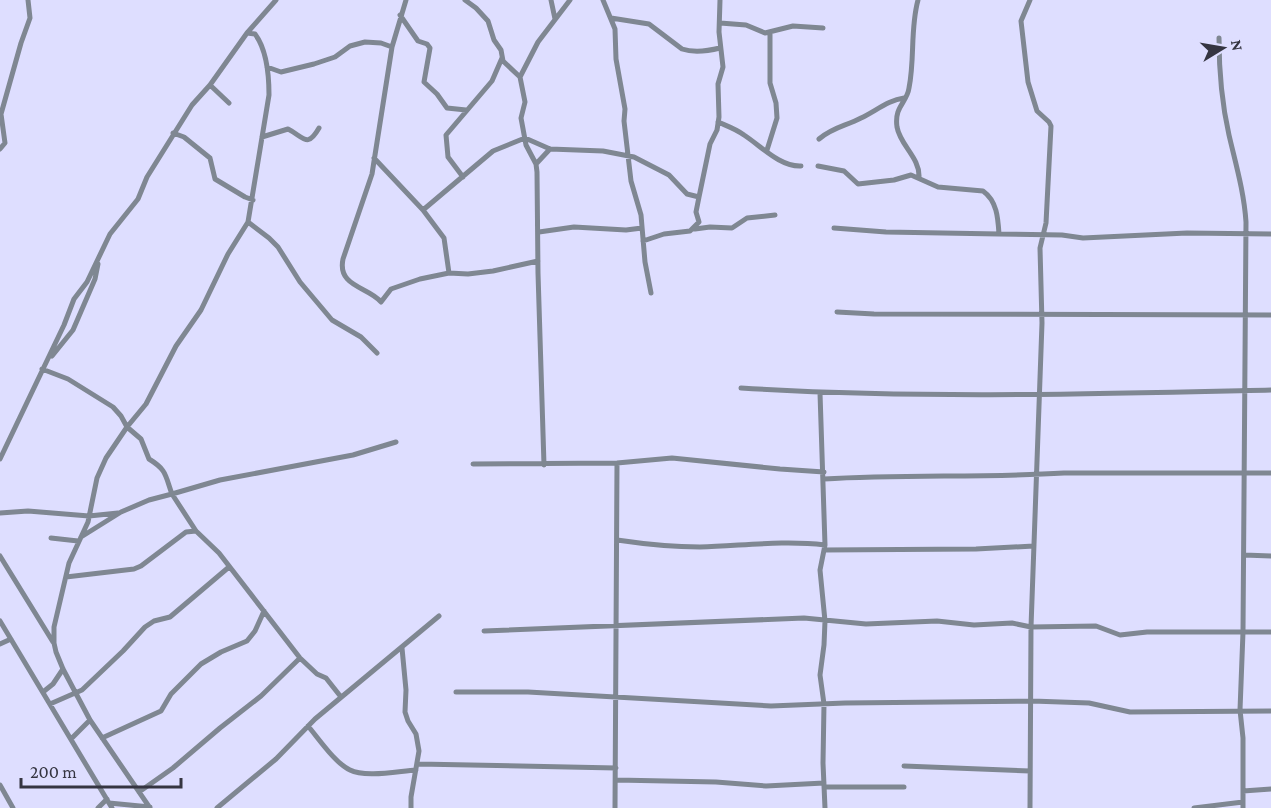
<svg xmlns="http://www.w3.org/2000/svg" width="1271" height="808" font-family="'Crimson Pro',serif">
<style>
.lines{fill:none;stroke-linecap:round;stroke-linejoin:round}
.minor{stroke:#7f8792;stroke-width:5}
</style>
<rect width="100%" height="100%" fill="#dedeff"/>
<g class="lines">
<!-- minor -->
<path class="minor" d="M406,0L392,47L372,174L343,259C337,287 369,287 381,302L391,289L420,279L449,273L468,274L493,271L538,261
M465,0L476,8L488,21L494,40L501,50L503,61L520,77L525,102L521,118L526,145L536,164L537,172L538,273L544,465
M551,0L555,19
M603,0L615,29L616,59L625,109L624,121L631,181L641,215L645,262L651,293
M918,0C910,29 915,58 909,88C907,103 894,106 897,127C900,145 920,158 919,177
M1030,0L1021,21L1028,82L1037,111L1049,122L1051,126L1046,223L1040,248L1042,323L1031,627L1030,808
M400,15L418,41L427,44L430,48L424,82L437,94L447,108L466,110
M611,18L649,24L682,49C694,53 708,51 720,48
M720,23L746,25L765,33L793,26L823,28
M1219,38C1219,70 1222,104 1229,135C1236,165 1244,192 1246,222L1243,632L1240,710L1243,738V808
M267,67L281,72L314,64L335,57L350,46L365,42L381,43L392,47
M520,77L538,42L570,0
M210,85L229,103
M718,122C727,126 736,129 744,135C761,146 780,167 801,166
M173,133L184,137L210,158L215,179L245,197L253,200
M262,137L288,129C304,137 307,149 319,128
M819,139C833,127 846,126 861,118C876,111 888,100 904,98
M0,149L5,143L1,114L21,43L30,18L28,0
M767,150L777,118L776,103L770,83V33
M374,158L423,210L444,238L449,273
M536,164L550,149
M818,166L844,171L858,184L894,180L911,175L938,187L983,191C997,201 998,218 999,234L1062,235L1083,238L1187,233L1271,234
M463,177L448,157L446,135L492,81L502,58
M423,210L493,151L525,138L550,149L603,151L634,157L669,175L687,194L699,197
M248,222L269,238L278,247L300,282L332,320L361,337L377,353
M834,228L886,232L999,234
M695,229L710,227L732,228L747,218L775,215
M539,232L574,227L626,230L642,228
M643,241L664,234L690,231L699,222L696,212L699,197L710,144L717,130L719,117L718,84L723,67L719,32L720,0
M837,312L874,314L1271,315
M52,356L73,330L95,279L98,264
M42,369L68,379L113,407L121,416L127,427L141,439L149,459C167,470 165,475 172,494L220,480L353,455L396,442
M741,388C917,399 1094,394 1271,390
M820,393L825,545L820,570L825,621L824,645L820,675L824,704L823,763L825,808
M0,459L64,325L74,299L87,282L110,234L138,199L147,177L192,105L210,85L247,33L276,0
M473,464L617,463L672,458L780,469L824,472
M824,479C904,474 984,478 1064,473H1271
M0,513L28,511L89,516L118,513
M81,537L121,512L149,500L172,494L196,531L219,553L300,658L317,674L326,678L341,697
M51,538L78,541
M617,540C644,544 672,547 700,547C741,546 783,540 825,545
M824,550L976,549L1034,546
M1244,555L1271,556
M0,556L53,642
M66,577L134,569L141,566L186,532L196,531
M0,621L112,808
M484,631L804,618L866,624L937,621L974,625L1012,623L1031,627L1096,626L1120,635L1147,632H1271
M0,644L11,639
M402,648L406,690L405,712L408,721L416,734L419,751L411,797V808
M43,692L53,684L63,669
M456,692H528L771,706L845,703L1032,701L1089,703L1130,712L1271,711
M50,704L82,690L123,651L145,627L154,621L170,617L229,567
M308,726C319,739 335,763 350,770C365,778 399,771 416,770
M102,738L161,711L171,694L201,664L221,652L247,641L255,631L264,611
M71,739L90,720
M418,764L616,768
M904,766L1030,771
M616,780L716,782L766,786L824,783
M0,785L13,808
M824,787H904
M1243,791L1271,789
M139,792L173,768L220,728L261,696L300,658
M109,803L150,807
M98,808L107,799
M150,808L90,720L63,669L56,652L54,643V627L69,563L88,522L97,478L106,458L127,427L146,404L176,346L201,310L228,254L248,222L269,95C269,76 267,50 255,34L247,33
M217,808L276,759L315,719L439,616
M615,808L617,463
M1194,808L1243,802"/>
</g>
<!-- north arrow -->
<g transform="translate(1223 48) rotate(79)" stroke="#dedeff" stroke-width="4.5" paint-order="stroke">
<path d="M0-4.5L10 22L0 15L-10 22Z" fill="#353541"/>
<text y="-9" font-size="16" font-weight="bold" text-anchor="middle" fill="#353541">N</text>
</g>
<!-- scale -->
<path d="M21 778v9h160v-9" fill="none" stroke="#353541" stroke-width="3"/>
<text x="30" y="778" font-size="18" fill="#353541" stroke="#dedeff" stroke-width="4.5" paint-order="stroke">200 m</text>
</svg>
